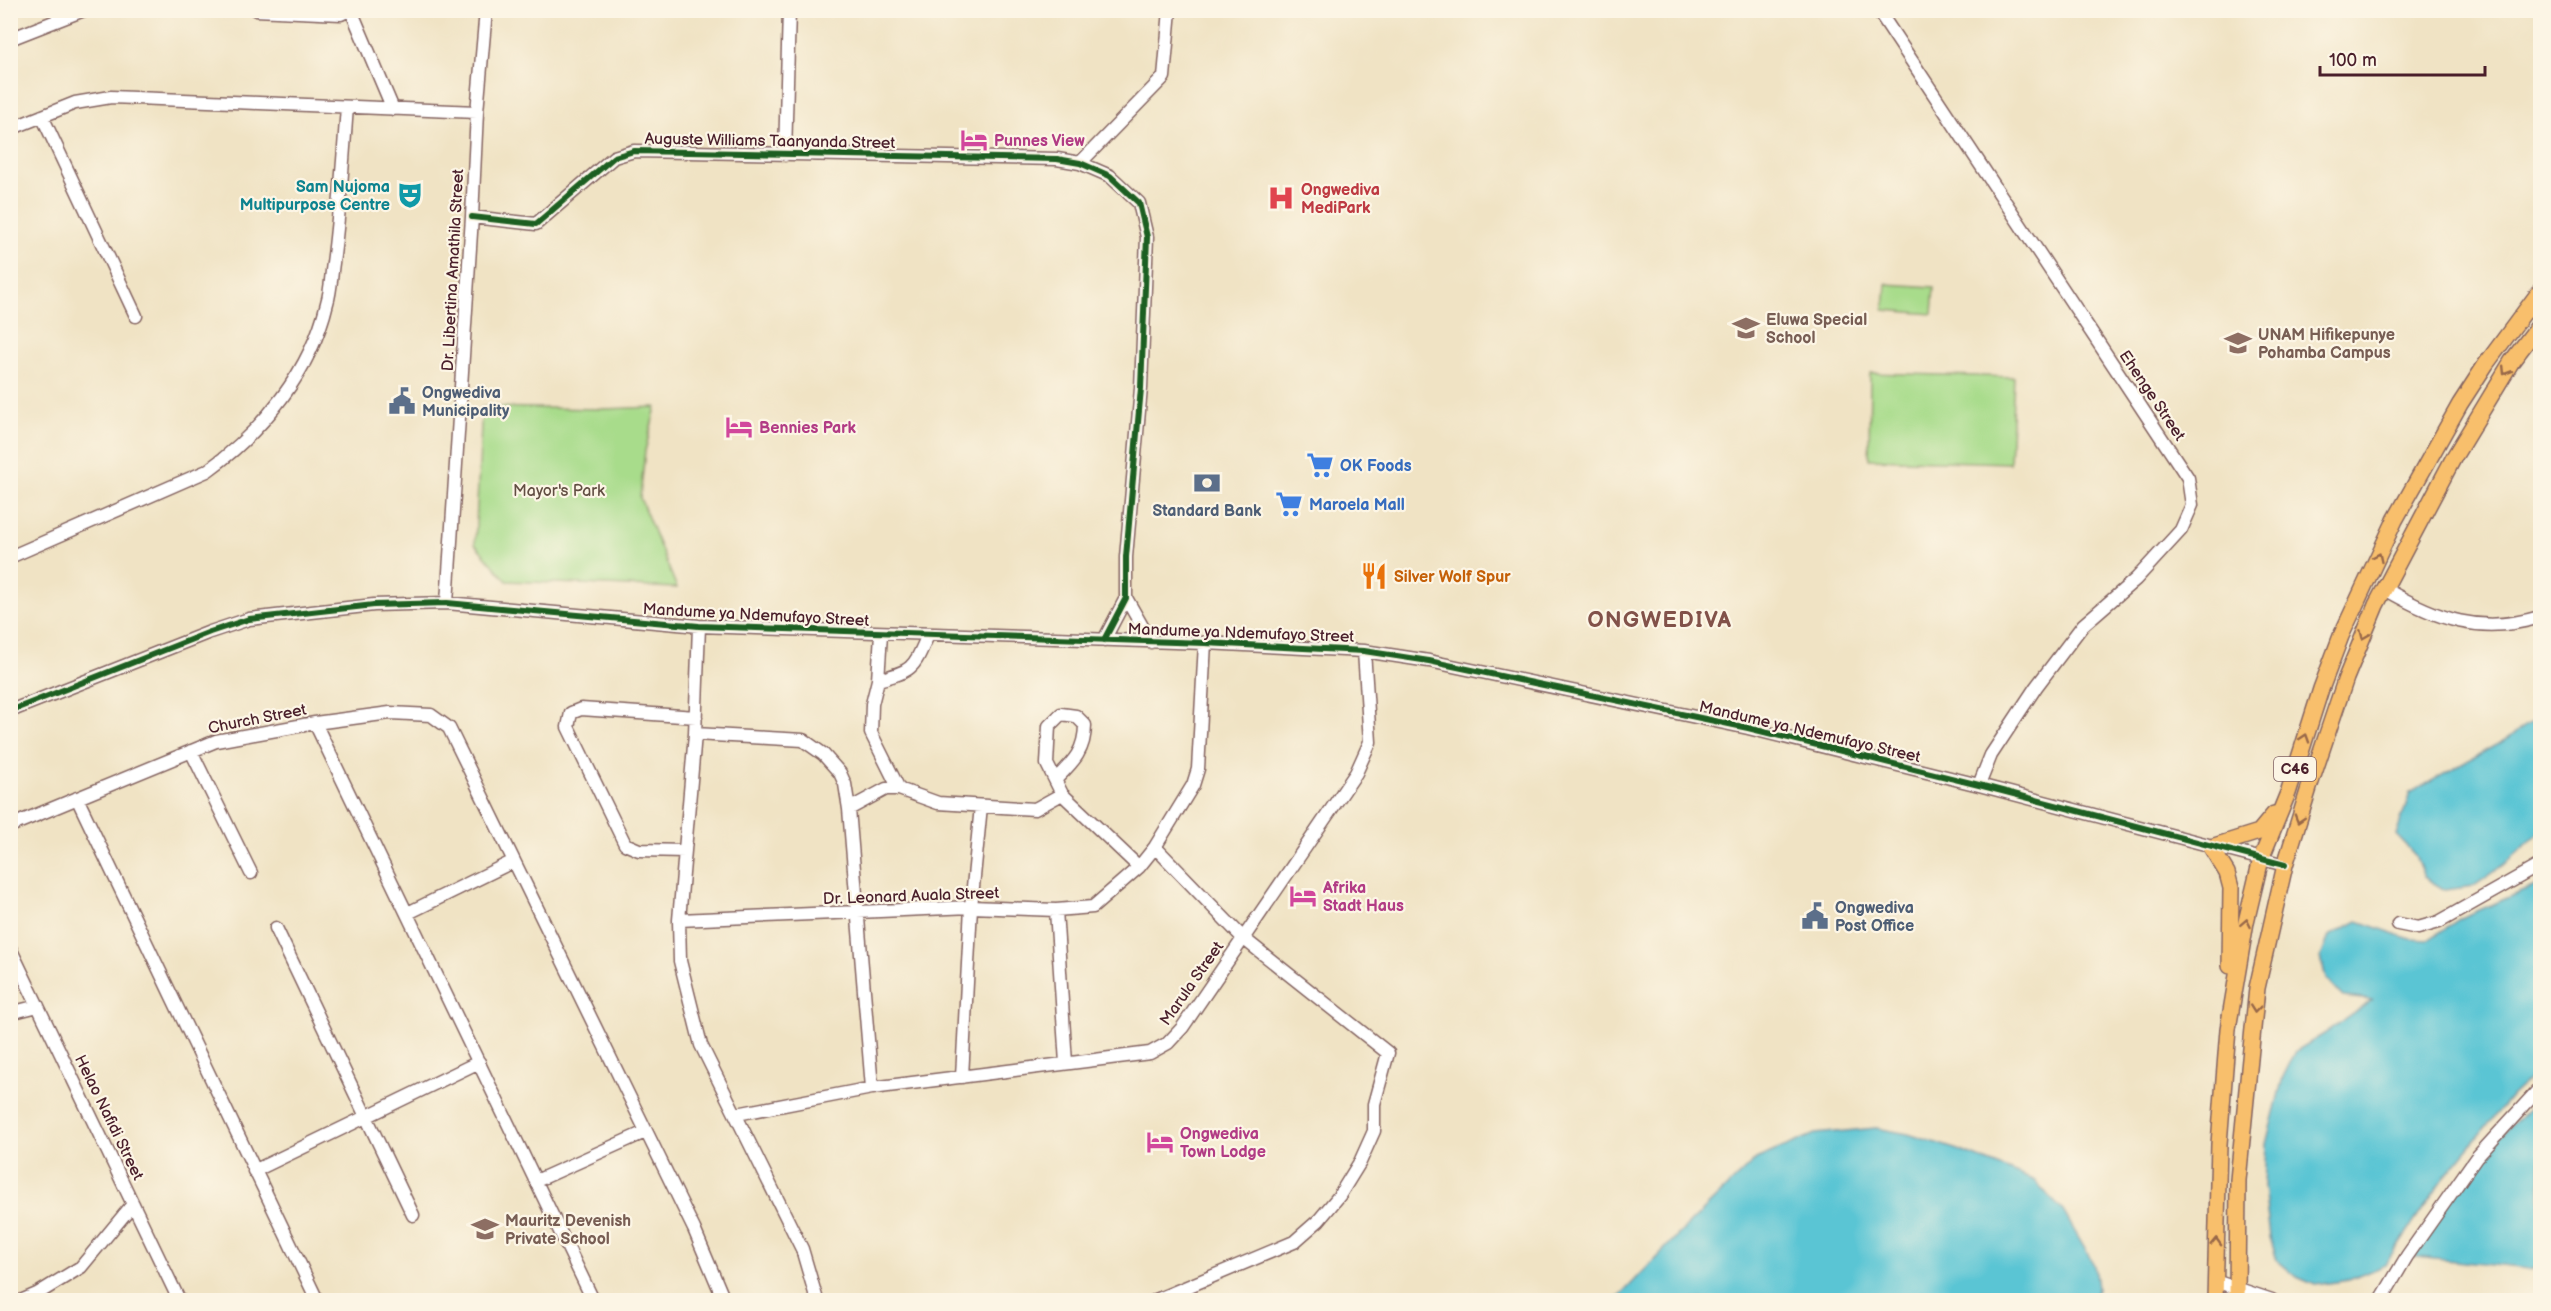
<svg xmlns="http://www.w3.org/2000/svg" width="2551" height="1311" font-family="'Balsamiq Sans',sans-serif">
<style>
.green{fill:#a8dc8b;stroke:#797e5b;stroke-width:1.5}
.water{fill:#5ac5d4;stroke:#527280;stroke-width:1.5}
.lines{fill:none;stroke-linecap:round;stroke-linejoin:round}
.minor-casing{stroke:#846461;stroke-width:15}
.major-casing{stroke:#846461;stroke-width:18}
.minor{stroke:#fff;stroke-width:12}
.major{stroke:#f8bf6c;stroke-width:15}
.cycleway-casing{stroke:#fcf5e5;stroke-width:10}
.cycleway{stroke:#1b5e20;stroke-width:6}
.oneway{stroke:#986748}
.labels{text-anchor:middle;stroke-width:4.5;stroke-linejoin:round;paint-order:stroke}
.shield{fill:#fcf5e5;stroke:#7f5f63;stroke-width:1.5}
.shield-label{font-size:15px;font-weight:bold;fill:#4a1f2b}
.street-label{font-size:16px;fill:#4a1f2b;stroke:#fcf5e5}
.hotel-label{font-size:16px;font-weight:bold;fill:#b23c85;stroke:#fcf5e5;text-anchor:start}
.culture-label{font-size:16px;font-weight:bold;fill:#0d838f;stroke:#fcf5e5;text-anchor:end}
.health-label{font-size:16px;font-weight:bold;fill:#be3a42;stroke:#fcf5e5;text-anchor:start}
.education-label{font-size:16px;font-weight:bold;fill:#785e54;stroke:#fcf5e5;text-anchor:start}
.service-label{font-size:16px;font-weight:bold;fill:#4e5e75;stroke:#fcf5e5;text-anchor:start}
.shop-label{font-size:16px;font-weight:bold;fill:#366cbe;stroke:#fcf5e5;text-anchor:start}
.park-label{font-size:16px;fill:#624e43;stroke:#fcf5e5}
.food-label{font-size:16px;font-weight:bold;fill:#c56008;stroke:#fcf5e5;text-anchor:start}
.district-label{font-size:22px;font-weight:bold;letter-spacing:1.5px;fill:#82524a;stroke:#fcf5e5}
</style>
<rect width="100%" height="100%" fill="#fcf5e5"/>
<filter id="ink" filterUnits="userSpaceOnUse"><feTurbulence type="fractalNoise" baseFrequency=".0167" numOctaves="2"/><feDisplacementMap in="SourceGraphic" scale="12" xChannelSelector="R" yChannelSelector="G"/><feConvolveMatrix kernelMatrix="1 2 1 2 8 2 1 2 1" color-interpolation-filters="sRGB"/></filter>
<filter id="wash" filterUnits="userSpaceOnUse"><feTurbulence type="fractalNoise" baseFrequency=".008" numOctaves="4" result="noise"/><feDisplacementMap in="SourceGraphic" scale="24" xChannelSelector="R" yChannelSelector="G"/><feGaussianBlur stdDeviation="1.35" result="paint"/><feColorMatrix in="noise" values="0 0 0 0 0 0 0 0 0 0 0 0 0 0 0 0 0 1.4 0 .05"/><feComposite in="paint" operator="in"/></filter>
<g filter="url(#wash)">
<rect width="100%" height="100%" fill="#f0e3c4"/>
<!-- green -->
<path class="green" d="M1886,284L1934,287L1932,314L1884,310Z
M1870,373L2014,377L2010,463L1869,459Z
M482,407L604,409L656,407L645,451L640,498L677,588L507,581L475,544Z"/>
<!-- water -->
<path class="water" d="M2540,716V832L2504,865L2474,886L2445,890L2424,877L2415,855L2396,835L2410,793L2505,740Z
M2540,884V1069L2512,1095L2446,1175L2385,1265L2349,1280L2315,1285L2297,1277L2277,1260L2270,1237L2264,1186L2266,1144L2283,1077L2296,1051L2324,1034L2372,1000L2344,997L2326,979L2321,957L2329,936L2358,921L2410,939L2428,940L2461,918Z
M2540,1099V1265L2530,1269L2407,1256L2476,1158Z
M1876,1128L1908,1134L1961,1151L2035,1181L2063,1211L2094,1265L2097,1288L2095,1300H2062L2038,1295L1981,1291L1962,1300H1616L1679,1234L1756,1159L1815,1134Z"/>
</g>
<g filter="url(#ink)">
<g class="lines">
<defs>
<path id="minor" d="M256,10L341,14L349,10
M351,10L393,109
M1878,10L2188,478L2192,505L2181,530L2136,579L2083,625L2036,687L1991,755L1979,785
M10,39L84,10
M42,116L136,316
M10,129L75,103L111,97L477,112
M785,155L789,10
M1080,163L1164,77L1170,10
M472,217L536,224L614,157L634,151L1057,159L1080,163L1110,176L1139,203L1147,237L1141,388L1126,557V598L1104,640
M10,557L207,471C263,431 311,371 327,303C331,290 331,276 333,263C340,211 343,159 347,107
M2385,589C2438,620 2480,635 2540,617
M1126,598L1151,642
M447,603L472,217L477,112L486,10
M699,626L695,734L679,920L680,961L701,1045L802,1249L817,1300
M881,634L878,680L872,704L871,733L899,789
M878,680C914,670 913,669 928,635
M10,711L210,632L249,619L374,605L447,603L699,626L1205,643L1364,651L1429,661L1748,728L1979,785L2285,865
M315,723L593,1300
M695,734L803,740L823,754L840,773L845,784L849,809L872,1088
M191,751L251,873
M1055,780C1073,762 1085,751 1085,725L1076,716L1061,714L1049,726L1047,764L1062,794L1139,867
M77,798L317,1300
M849,809L886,789H899L938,803L1035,809L1062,794
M10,826L216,741L315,723L390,713L431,715L449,728L694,1229L724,1300
M1155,847L1243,938L1388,1053L1374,1104V1131L1360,1162L1339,1196L1319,1220L1294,1242L1156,1300
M685,851L639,850L625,844L568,727L571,713L581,709L696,717
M1056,910L1066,1063
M408,913L514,861
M679,920L971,907L1056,910L1093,907L1139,867L1155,847L1193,785L1198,769L1205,643
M2398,924L2418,928L2439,922L2540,865
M276,928L413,1215
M10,948L179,1300
M10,1013L38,1006
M962,1077L971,907L981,806
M737,1114L872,1088L1150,1053L1168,1043L1182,1028L1356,773L1370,742L1364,651
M254,1171L479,1062
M536,1181L645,1132
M2215,1281L2272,1300
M37,1294L81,1267L133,1204
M23,1300L37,1294L40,1299
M2381,1300L2407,1256L2476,1158L2540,1088"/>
<path id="major" d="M2230,966L2231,888L2227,873L2211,847L2259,832L2274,814
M2215,1300L2219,1144L2228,1029L2246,922L2261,859L2288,793L2321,689L2341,636L2395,520L2460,404L2486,364L2540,291
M2237,1300L2238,1180L2257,988L2285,865L2309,788L2346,678L2376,605L2454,457L2512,361L2540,324"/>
</defs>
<!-- minor casing -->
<use href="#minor" class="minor-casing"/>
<!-- major casing -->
<use href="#major" class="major-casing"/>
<!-- minor -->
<use href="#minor" class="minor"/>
<!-- major -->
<use href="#major" class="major"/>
<defs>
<path id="cycleway" d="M472,217L536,224L614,157L634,151L1057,159L1080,163L1110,176L1139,203L1147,237L1141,388L1126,557V598L1104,640
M10,711L210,632L249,619L374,605L447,603L699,626L1205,643L1364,651L1429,661L1748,728L1979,785L2285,865"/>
</defs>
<!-- cycleway casing -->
<use href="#cycleway" class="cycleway-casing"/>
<!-- cycleway -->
<use href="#cycleway" class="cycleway"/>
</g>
<!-- one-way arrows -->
<defs><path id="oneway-chevron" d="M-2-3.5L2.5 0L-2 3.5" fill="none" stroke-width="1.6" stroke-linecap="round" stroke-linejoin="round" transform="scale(1.5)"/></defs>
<g class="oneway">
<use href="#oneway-chevron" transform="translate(2506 371) rotate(122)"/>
<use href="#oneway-chevron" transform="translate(2378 557) rotate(-65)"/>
<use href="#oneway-chevron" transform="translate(2364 635) rotate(113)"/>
<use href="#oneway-chevron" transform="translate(2305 738) rotate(-72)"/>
<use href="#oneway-chevron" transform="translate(2299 819) rotate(107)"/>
<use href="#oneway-chevron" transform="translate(2246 923) rotate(-79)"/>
<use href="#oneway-chevron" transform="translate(2255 1009) rotate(96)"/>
<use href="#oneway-chevron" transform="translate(2216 1242) rotate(-88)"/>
</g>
</g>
<!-- icons -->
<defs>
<symbol id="hotel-bare" viewBox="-9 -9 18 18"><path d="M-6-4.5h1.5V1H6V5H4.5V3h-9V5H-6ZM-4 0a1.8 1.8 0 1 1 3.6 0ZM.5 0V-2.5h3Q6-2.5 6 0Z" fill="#d1479c" stroke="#fcf5e5" stroke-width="2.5" paint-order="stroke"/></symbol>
<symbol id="theatre-bare" viewBox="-9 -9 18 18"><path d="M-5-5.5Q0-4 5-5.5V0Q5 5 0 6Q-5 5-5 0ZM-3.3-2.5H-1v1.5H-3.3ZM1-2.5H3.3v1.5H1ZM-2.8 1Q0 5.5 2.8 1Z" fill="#0f9aa8" stroke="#fcf5e5" stroke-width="2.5" paint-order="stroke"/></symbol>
<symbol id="hospital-bare" viewBox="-9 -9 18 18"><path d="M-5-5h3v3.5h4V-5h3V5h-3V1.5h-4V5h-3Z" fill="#e0444e" stroke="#fcf5e5" stroke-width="2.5" paint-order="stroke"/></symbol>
<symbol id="school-bare" viewBox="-9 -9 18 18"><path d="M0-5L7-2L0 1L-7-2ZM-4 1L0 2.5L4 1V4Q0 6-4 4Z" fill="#8d6e63" stroke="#fcf5e5" stroke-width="2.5" paint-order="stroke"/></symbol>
<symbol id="university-bare" viewBox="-9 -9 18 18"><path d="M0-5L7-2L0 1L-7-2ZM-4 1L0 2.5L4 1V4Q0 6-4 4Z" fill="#8d6e63" stroke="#fcf5e5" stroke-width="2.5" paint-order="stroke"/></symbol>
<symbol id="civic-bare" viewBox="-9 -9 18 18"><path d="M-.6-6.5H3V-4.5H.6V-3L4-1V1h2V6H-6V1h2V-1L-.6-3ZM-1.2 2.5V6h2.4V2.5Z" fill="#5c6f8a" stroke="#fcf5e5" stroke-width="2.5" paint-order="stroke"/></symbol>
<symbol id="supermarket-bare" viewBox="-9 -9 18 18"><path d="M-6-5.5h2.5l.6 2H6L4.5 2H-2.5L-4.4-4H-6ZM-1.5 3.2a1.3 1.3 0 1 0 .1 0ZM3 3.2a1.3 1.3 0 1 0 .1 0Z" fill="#3f7fe0" stroke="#fcf5e5" stroke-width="2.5" paint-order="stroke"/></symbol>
<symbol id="bank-bare" viewBox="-9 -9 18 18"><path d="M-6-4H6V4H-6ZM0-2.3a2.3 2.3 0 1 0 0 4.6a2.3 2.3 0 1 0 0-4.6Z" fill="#5c6f8a" stroke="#fcf5e5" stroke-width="2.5" paint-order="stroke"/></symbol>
<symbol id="restaurant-bare" viewBox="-9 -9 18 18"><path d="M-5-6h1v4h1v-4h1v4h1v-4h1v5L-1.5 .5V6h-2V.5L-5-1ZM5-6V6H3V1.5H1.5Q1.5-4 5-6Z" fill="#e8710a" stroke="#fcf5e5" stroke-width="2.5" paint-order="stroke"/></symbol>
</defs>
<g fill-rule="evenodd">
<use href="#hotel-bare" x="955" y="121" width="38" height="38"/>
<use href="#theatre-bare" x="391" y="176" width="38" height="38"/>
<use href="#hospital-bare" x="1262" y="179" width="38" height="38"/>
<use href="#school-bare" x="1727" y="309" width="38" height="38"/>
<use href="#university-bare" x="2219" y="324" width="38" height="38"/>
<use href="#civic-bare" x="383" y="382" width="38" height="38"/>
<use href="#hotel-bare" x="720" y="408" width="38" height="38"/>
<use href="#supermarket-bare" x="1301" y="446" width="38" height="38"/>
<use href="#bank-bare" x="1188" y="464" width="38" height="38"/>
<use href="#supermarket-bare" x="1270" y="485" width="38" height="38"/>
<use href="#restaurant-bare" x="1355" y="557" width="38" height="38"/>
<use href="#hotel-bare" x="1284" y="877" width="38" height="38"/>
<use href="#civic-bare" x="1796" y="897" width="38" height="38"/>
<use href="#hotel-bare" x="1141" y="1123" width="38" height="38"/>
<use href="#school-bare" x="466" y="1210" width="38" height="38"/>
</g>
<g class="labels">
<!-- shield labels -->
<rect class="shield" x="2274" y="757" width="42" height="24" rx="4.5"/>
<g class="shield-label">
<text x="2295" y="774">C46</text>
</g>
<!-- street labels -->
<g class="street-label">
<text transform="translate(770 140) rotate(1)" y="6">Auguste Williams Taanyanda Street</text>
<text transform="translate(452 270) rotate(-87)" y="6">Dr. Libertina Amathila Street</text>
<text transform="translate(2153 395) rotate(56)" y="6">Ehenge Street</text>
<text transform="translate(756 614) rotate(3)" y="6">Mandume ya Ndemufayo Street</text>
<text transform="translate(1241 632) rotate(2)" y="6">Mandume ya Ndemufayo Street</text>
<text transform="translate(257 718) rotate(-11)" y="6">Church Street</text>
<text transform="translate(1810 731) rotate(13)" y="6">Mandume ya Ndemufayo Street</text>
<text transform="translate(911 895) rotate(-2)" y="6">Dr. Leonard Auala Street</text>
<text transform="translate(1191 983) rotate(-55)" y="6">Marula Street</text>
<text transform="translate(110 1117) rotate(64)" y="6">Helao Nafidi Street</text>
</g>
<!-- hotel labels -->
<g class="hotel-label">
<text x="994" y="146">Punnes View</text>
<text x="759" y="433">Bennies Park</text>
<text x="1323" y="893">Afrika<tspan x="1323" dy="18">Stadt Haus</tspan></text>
<text x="1180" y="1139">Ongwediva<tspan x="1180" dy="18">Town Lodge</tspan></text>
</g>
<!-- culture labels -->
<g class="culture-label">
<text x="390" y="192">Sam Nujoma<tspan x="390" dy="18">Multipurpose Centre</tspan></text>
</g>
<!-- health labels -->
<g class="health-label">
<text x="1301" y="195">Ongwediva<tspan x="1301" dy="18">MediPark</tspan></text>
</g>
<!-- education labels -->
<g class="education-label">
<text x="1766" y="325">Eluwa Special<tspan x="1766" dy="18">School</tspan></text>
<text x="2258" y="340">UNAM Hifikepunye<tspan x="2258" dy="18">Pohamba Campus</tspan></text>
<text x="505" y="1226">Mauritz Devenish<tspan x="505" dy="18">Private School</tspan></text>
</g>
<!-- service labels -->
<g class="service-label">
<text x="422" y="398">Ongwediva<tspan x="422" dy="18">Municipality</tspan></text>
<text x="1207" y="516" text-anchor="middle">Standard Bank</text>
<text x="1835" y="913">Ongwediva<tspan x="1835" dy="18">Post Office</tspan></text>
</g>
<!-- shop labels -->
<g class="shop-label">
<text x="1340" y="471">OK Foods</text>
<text x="1309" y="510">Maroela Mall</text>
</g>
<!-- park labels -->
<g class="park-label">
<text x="559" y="496">Mayor's Park</text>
</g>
<!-- food labels -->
<g class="food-label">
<text x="1394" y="582">Silver Wolf Spur</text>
</g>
<!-- district labels -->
<g class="district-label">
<text x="1660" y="627">ONGWEDIVA</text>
</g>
</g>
<!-- margin -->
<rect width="2551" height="1311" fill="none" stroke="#fcf5e5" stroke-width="36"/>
<!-- scale -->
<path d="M2320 66v9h165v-9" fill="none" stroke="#4a1f2b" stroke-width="3"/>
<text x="2329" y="66" font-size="18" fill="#4a1f2b" stroke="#fcf5e5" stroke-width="4.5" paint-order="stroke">100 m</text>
</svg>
